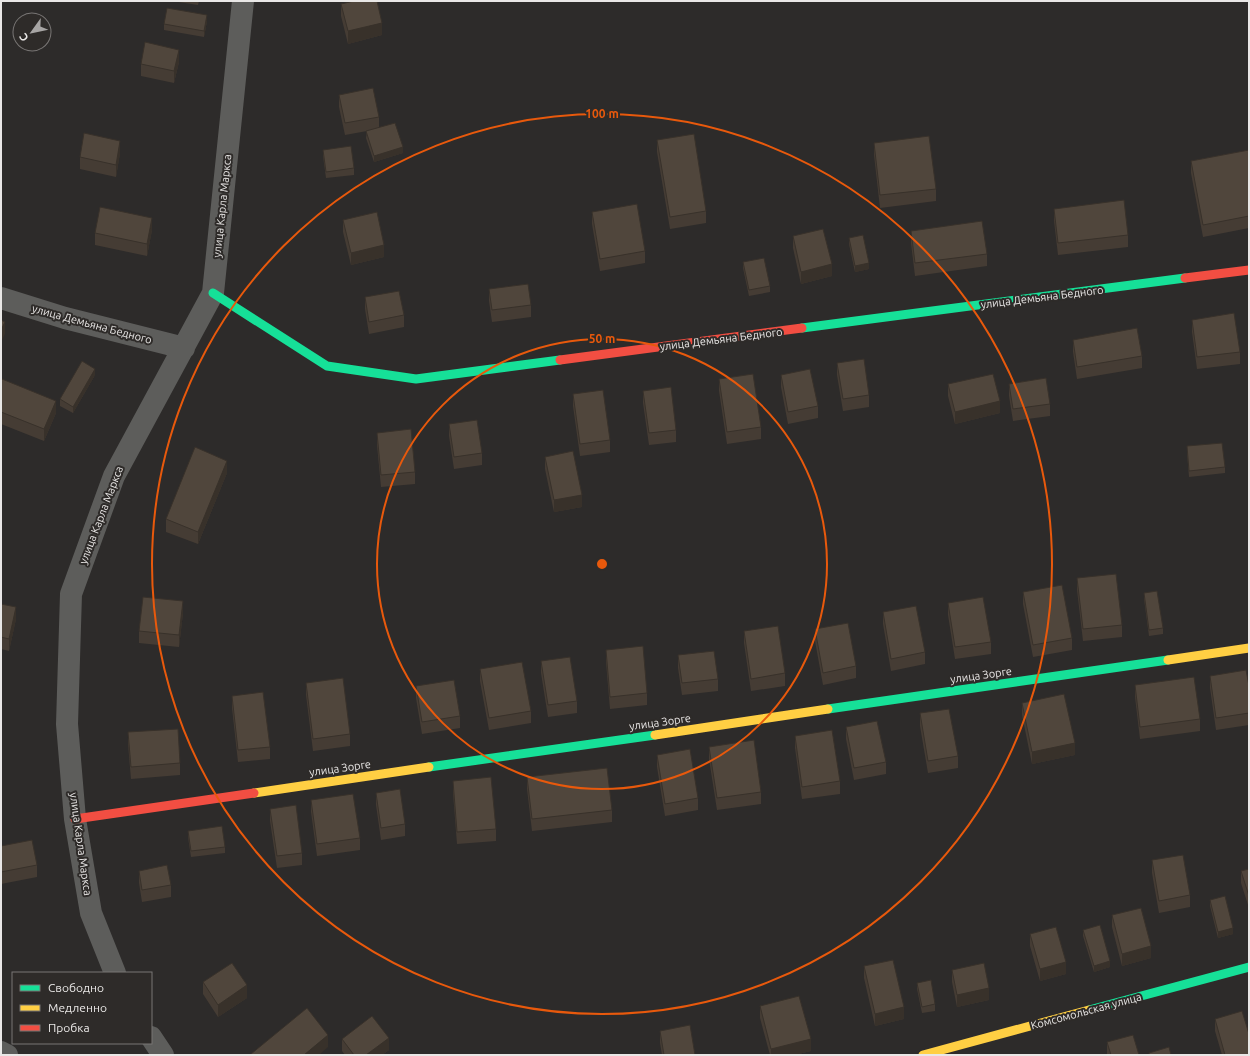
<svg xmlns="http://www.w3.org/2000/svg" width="1250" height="1056" font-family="Ubuntu,sans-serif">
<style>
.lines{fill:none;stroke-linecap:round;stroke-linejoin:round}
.street{stroke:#5d5d5b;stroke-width:22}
.fast{stroke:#16e098;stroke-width:9}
.slow{stroke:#ffcf43;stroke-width:9}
.jam{stroke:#f24e42;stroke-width:9}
.wall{fill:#453c34}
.shaded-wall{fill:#38312a}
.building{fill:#50463c;stroke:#38312a}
.ring{fill:none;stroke:#e8590c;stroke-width:2}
.labels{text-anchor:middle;stroke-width:4;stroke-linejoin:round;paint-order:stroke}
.street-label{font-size:11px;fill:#e9e7e6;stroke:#2e2b29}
.centre{fill:#e8590c;stroke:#2e2b29;stroke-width:2}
.ring-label{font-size:12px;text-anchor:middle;font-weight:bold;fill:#e8590c;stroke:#2e2b29;stroke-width:4;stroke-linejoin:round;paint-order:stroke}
</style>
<rect width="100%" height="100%" fill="#2d2b2a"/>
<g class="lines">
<!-- street -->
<path class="street" d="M1,298L65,318L184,348
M115,973L91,913L75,819L67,724L71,594L114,476L213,293L243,1
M151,1037L163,1055
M1,1052L7,1055"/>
<!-- fast -->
<path class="fast" d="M213,293L327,366L416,379L560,360
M802,328L1185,278
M828,709L1168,660
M429,767L655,735
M1089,1010L1249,967"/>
<!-- slow -->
<path class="slow" d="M1168,660L1249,648
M655,735L828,709
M254,793L429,767
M923,1055L1089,1010"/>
<!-- jam -->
<path class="jam" d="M1185,278L1249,270
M560,360L802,328
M75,819L254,793"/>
</g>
<!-- wall -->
<path class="wall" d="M172,1H199L198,5Z
M341,4L382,35L348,44L341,16Z
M207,21L204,37L164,30V24Z
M179,62L174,83L141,76V64Z
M339,95L379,117V128L403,153L374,162L366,138L367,131L345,135L339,107Z
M657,140L706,211V223L670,229L657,152Z
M874,143L936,189V201L880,208L874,155Z
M323,150L354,168V175L326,178L323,156Z
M1249,150V228L1203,237L1191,173V161Z
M120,153L116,177L80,169V157Z
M1054,209L1128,235V247L1058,255L1054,221Z
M592,212L645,251V263L600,271L592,224Z
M343,220L384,257L351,265L343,232Z
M152,230L147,256L95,245V233Z
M911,231L987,254V266L915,276L911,243Z
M793,236L832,276L801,284L793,248Z
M849,238L869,269L855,272L849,244Z
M743,262L770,286V292L749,296L743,268Z
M489,289L531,305V317L492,322L489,301Z
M365,297L404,315V327L369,334L365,309Z
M1192,320L1240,352V364L1197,369L1192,332Z
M1073,340L1142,356V368L1077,379L1073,352Z
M837,363L869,395V407L843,411L837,375Z
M95,375L73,413L60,406V399Z
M781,375L818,406V418L788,424L781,387Z
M719,379L761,427V439L727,444L719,391Z
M1,381L56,413L44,441L1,424Z
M948,384L1000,413L955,424L948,396Z
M1009,384L1050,404V416L1013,421L1009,396Z
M643,391L676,430V442L649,445L643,403Z
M573,394L610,440V452L580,456L573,406Z
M449,424L482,453V465L454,469L449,436Z
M377,433L415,472V484L381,487L377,445Z
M1187,446L1225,467V473L1189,477L1187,453Z
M545,457L582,507L554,512L545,469Z
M227,473L198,544L166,532V519Z
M1077,578L1122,625V637L1083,641L1077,590Z
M1023,592L1072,638V650L1033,657L1023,604Z
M1144,593L1163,628V634L1149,636L1144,599Z
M948,603L991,642V654L955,659L948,615Z
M1,604L16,619L9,651L1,649Z
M883,612L925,652V664L891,671L883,624Z
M183,613L179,647L139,643V631Z
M815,629L856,666V678L823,685L815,641Z
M744,631L785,673V686L751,691L744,643Z
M606,650L647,693V705L610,709L606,662Z
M678,655L718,679V691L682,695L678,668Z
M541,661L577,701V713L548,717L541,673Z
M480,669L531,711V723L489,730L480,681Z
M1210,676L1249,686V725L1216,730L1210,688Z
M306,683L350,734V746L313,751L306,695Z
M1135,685L1200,719V731L1140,739L1135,697Z
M416,686L460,716V728L422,734L416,698Z
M232,696L270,747V759L238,762L232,708Z
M1022,703L1075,755L1032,764L1022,715Z
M920,713L958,756V768L928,773L920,726Z
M846,727L886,762V774L854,780L846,739Z
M128,732L180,763V775L131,779L128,744Z
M795,736L840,781V794L802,799L795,748Z
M709,747L761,792V804L717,810L709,759Z
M657,755L698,798V810L665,816L657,767Z
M527,777L612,810V822L532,831L527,789Z
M453,781L496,829V841L457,844L453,793Z
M376,793L405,824V836L381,840L376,805Z
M311,800L360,838V850L317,856L311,812Z
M270,809L302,853V865L277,868L270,821Z
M188,831L225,847V853L191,857L188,837Z
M1,846L37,865V877L1,884Z
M1152,860L1190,895V907L1159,913L1152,873Z
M1249,869V908L1241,883V871Z
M139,871L171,885V897L142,902L139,883Z
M1210,900L1233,934L1218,938L1210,906Z
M1112,915L1151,958L1122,966L1112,927Z
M1083,930L1110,967L1094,972L1083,936Z
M1030,934L1066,974L1040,981L1030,946Z
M864,966L904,1019L875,1026L864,978Z
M952,970L989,1000L957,1007L952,982Z
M203,982L247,998L218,1017L203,994Z
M917,983L935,1004V1011L922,1013L917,989Z
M760,1006L811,1051L794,1055H770L760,1018Z
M1215,1019L1249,1055H1222L1215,1031Z
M660,1031L695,1055H662L660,1043Z
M342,1039L389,1050L382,1055H345L342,1051Z
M1107,1042L1139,1055H1107Z"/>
<!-- shaded-wall -->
<path class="shaded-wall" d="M207,15V21L204,37V31Z
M382,23V35L348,44V31Z
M179,50V62L174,83V71Z
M120,141V153L116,177V165Z
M403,147V153L374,162V156Z
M152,218V230L147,256V244Z
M384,245V257L351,265V253Z
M869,263V269L855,272V266Z
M832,264V276L801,284V272Z
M5,322V334L1,342V330Z
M95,369V375L73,413V407Z
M56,401V413L44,441V429Z
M1000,401V413L955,424V412Z
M227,461V473L198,544V532Z
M582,495V507L554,512V500Z
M183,601V613L179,647V635Z
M16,607V619L9,651V639Z
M1075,743V755L1032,764V752Z
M1233,928V934L1218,938V932Z
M1151,946V958L1122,966V954Z
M1110,961V967L1094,972V966Z
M1066,962V974L1040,981V969Z
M247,985V998L218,1017V1005Z
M989,988V1000L957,1007V995Z
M904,1007V1019L875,1026V1014Z
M328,1035V1047L319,1055H304Z
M389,1038V1050L382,1055H366Z
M811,1039V1051L794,1055H771V1049Z"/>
<!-- building -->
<path class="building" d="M354,1H377L382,23L348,31L341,4Z
M167,8L207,15L204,31L164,24Z
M145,42L179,50L174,71L141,64Z
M373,88L379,117L345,123L339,95Z
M395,123L403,147L374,156L366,131Z
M84,133L120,141L116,165L80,157Z
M694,134L706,211L670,217L657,140Z
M929,136L936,189L880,195L874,143Z
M351,146L354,168L326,172L323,150Z
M1249,150V216L1203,225L1191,161Z
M1124,200L1128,235L1058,243L1054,209Z
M637,204L645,251L600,259L592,212Z
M100,207L152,218L147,244L95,233Z
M377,212L384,245L351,253L343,220Z
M982,221L987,254L915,263L911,231Z
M823,229L832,264L801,272L793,236Z
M863,235L869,263L855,266L849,238Z
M764,258L770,286L749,290L743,262Z
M528,284L531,305L492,310L489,289Z
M399,291L404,315L369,322L365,297Z
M1234,313L1240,352L1197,357L1192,320Z
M1,320L5,322L1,330Z
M1137,328L1142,356L1077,367L1073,340Z
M864,359L869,395L843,399L837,363Z
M82,361L95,369L73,407L60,399Z
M810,369L818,406L788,412L781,375Z
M753,374L761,427L727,432L719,379Z
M993,374L1000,401L955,412L948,384Z
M1046,378L1050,404L1013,409L1009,384Z
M2,379L56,401L44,429L1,412V381Z
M671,387L676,430L649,433L643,391Z
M603,390L610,440L580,444L573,394Z
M477,420L482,453L454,457L449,424Z
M411,429L415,472L381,475L377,433Z
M1222,443L1225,467L1189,471L1187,446Z
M195,447L227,461L198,532L166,519Z
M573,451L582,495L554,500L545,457Z
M1116,574L1122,625L1083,629L1077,578Z
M1062,585L1072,638L1033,645L1023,592Z
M1157,591L1163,628L1149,630L1144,593Z
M143,597L183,601L179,635L139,631Z
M983,597L991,642L955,647L948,603Z
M1,604L16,607L9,639L1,637Z
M916,606L925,652L891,659L883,612Z
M848,623L856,666L823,673L815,629Z
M778,626L785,673L751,679L744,631Z
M643,646L647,693L610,697L606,650Z
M714,651L718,679L682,683L678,655Z
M570,657L577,701L548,705L541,661Z
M522,662L531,711L489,718L480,669Z
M1246,670L1249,686V713L1216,718L1210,676Z
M1194,677L1200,719L1140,727L1135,685Z
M343,678L350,734L313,739L306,683Z
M454,680L460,716L422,722L416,686Z
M263,692L270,747L238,750L232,696Z
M1064,694L1075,743L1032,752L1022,703Z
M949,709L958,756L928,761L920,713Z
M877,721L886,762L854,768L846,727Z
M178,729L180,763L131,767L128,732Z
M832,730L840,781L802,787L795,736Z
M754,740L761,792L717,798L709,747Z
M690,749L698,798L665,804L657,755Z
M607,768L612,810L532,819L527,777Z
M491,777L496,829L457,832L453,781Z
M400,789L405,824L381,828L376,793Z
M353,794L360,838L317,844L311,800Z
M296,805L302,853L277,856L270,809Z
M222,826L225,847L191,851L188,831Z
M32,840L37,865L1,872V846Z
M1183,855L1190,895L1159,901L1152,860Z
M167,865L171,885L142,890L139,871Z
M1249,869V896L1241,871Z
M1225,896L1233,928L1218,932L1210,900Z
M1141,908L1151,946L1122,954L1112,915Z
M1100,925L1110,961L1094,966L1083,930Z
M1056,927L1066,962L1040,969L1030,934Z
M893,960L904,1007L875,1014L864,966Z
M232,963L247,985L218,1005L203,982Z
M984,963L989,988L957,995L952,970Z
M931,980L935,1004L922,1007L917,983Z
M799,996L811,1039L771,1049L760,1006Z
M307,1008L328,1035L304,1055H252L251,1054Z
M1242,1011L1249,1034V1055H1225L1215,1019Z
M372,1016L389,1038L366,1055H354L342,1039Z
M690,1025L695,1055H664L660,1031Z
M1133,1035L1139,1055H1111L1107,1042Z
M1169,1047L1171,1055H1149V1053Z"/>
<!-- distance rings -->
<g class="ring">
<circle cx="602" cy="564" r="225"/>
<circle cx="602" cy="564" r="450"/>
</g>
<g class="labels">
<!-- street labels -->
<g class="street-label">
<text transform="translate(222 206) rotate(-84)" y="4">улица Карла Маркса</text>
<text transform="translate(1042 297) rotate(-7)" y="4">улица Демьяна Бедного</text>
<text transform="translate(92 324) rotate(15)" y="4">улица Демьяна Бедного</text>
<text transform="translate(721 339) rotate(-7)" y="4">улица Демьяна Бедного</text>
<text transform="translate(101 515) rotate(-69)" y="4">улица Карла Маркса</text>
<text transform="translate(981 675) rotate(-8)" y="4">улица Зорге</text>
<text transform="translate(660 722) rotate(-8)" y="4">улица Зорге</text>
<text transform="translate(340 768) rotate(-8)" y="4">улица Зорге</text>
<text transform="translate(81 844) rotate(82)" y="4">улица Карла Маркса</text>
<text transform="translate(1086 1011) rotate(-15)" y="4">Комсомольская улица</text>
</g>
</g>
<circle cx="602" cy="564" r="6" class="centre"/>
<g class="ring-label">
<text x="602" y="118">100 m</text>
<text x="602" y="343">50 m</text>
</g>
<!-- border -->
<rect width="1250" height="1056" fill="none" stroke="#e9e7e6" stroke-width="4"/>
<!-- legend -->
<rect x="12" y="972" width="140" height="72" fill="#2e2b29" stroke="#797675"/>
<rect x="20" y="985" width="20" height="6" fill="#16e098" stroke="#797675"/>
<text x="48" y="992" font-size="12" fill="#e9e7e6">Свободно</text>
<rect x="20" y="1005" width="20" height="6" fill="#ffcf43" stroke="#797675"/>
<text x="48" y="1012" font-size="12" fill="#e9e7e6">Медленно</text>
<rect x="20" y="1025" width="20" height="6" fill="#f24e42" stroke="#797675"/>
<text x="48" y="1032" font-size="12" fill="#e9e7e6">Пробка</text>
<!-- north arrow -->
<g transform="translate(32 32) rotate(237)"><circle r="19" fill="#2e2b29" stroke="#797675"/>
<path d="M0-3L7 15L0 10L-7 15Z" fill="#a7a5a4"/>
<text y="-6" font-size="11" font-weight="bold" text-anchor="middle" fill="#e9e7e6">С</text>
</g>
</svg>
